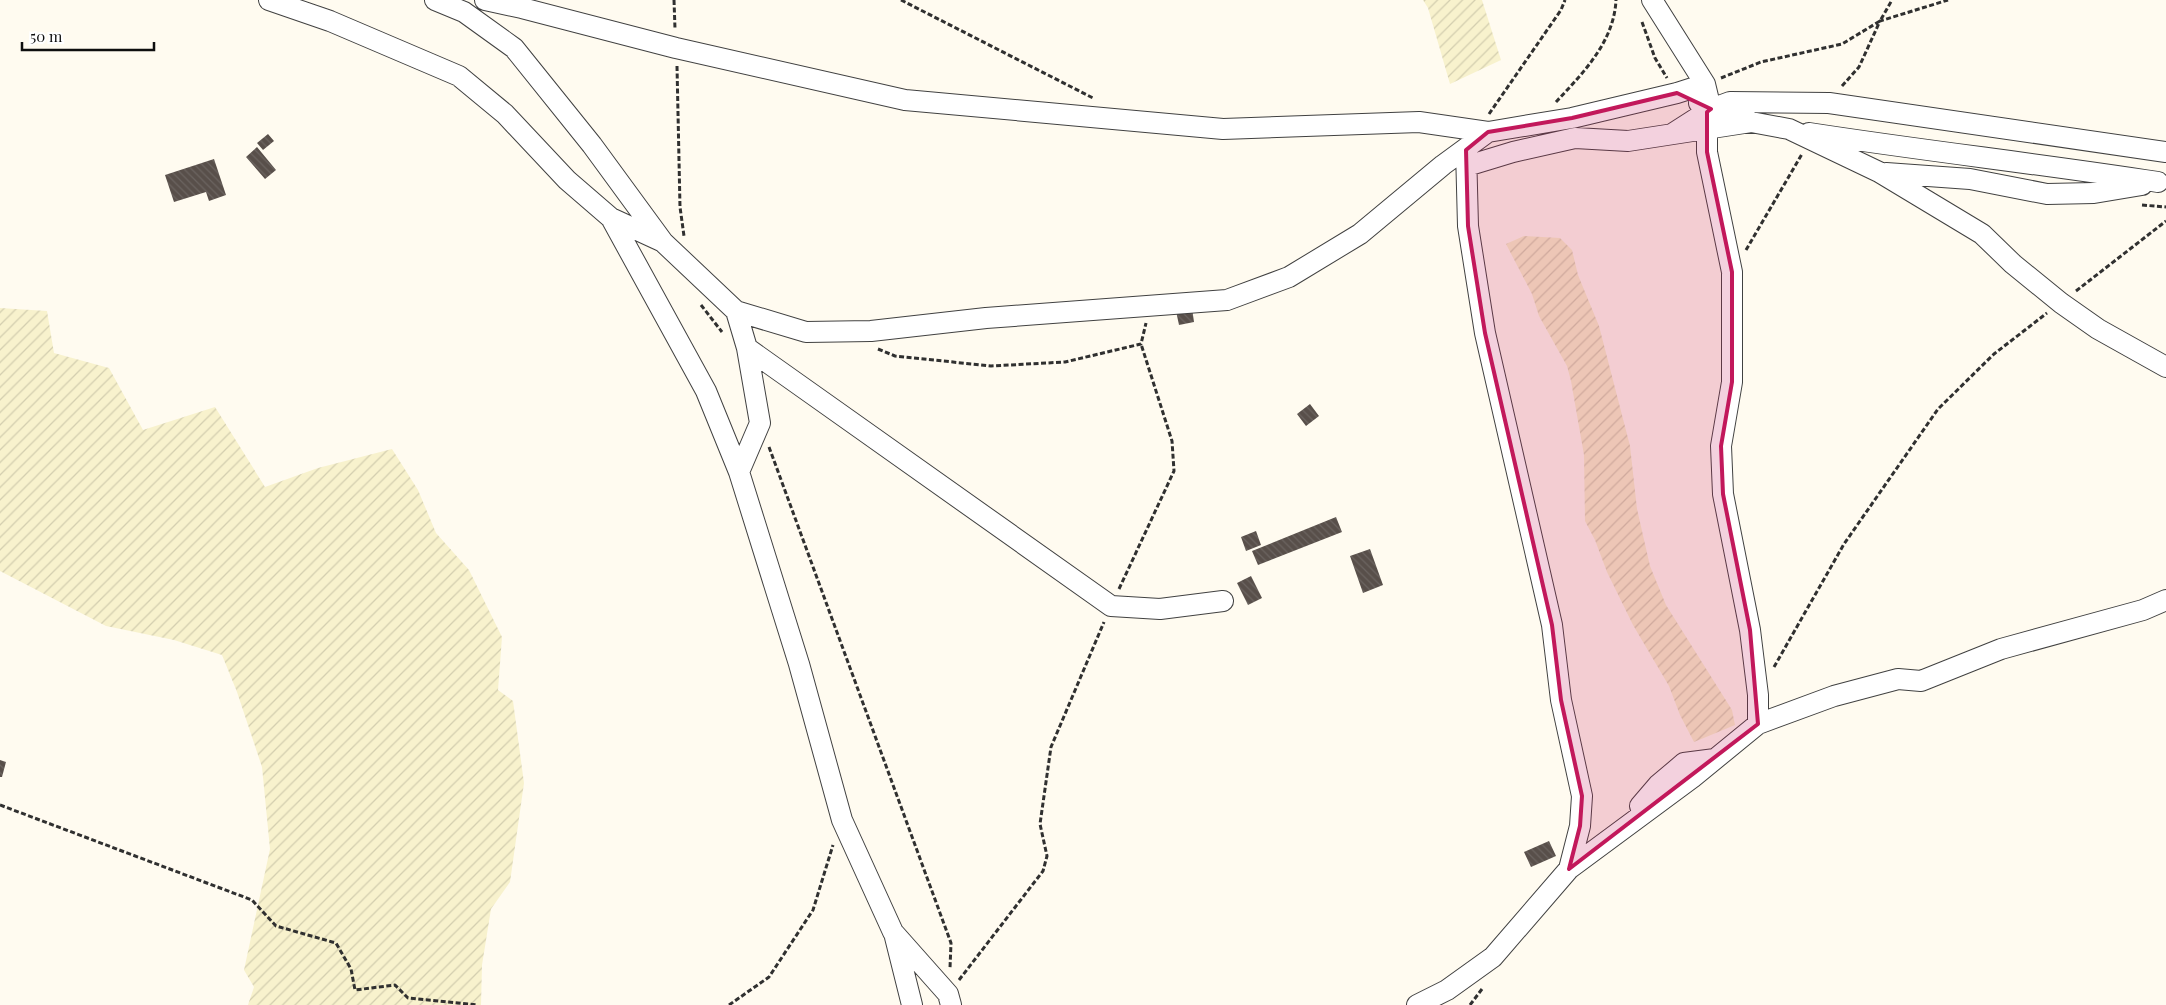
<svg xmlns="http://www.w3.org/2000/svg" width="2166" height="1005" font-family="'Playfair Display',serif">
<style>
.farmland{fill:url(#farmland-furrows)}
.building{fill:url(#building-back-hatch)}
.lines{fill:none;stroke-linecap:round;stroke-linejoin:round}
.minor-casing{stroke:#414141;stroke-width:22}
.path{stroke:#303030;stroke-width:3;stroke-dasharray:5 2.5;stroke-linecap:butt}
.minor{stroke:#fff;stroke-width:20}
.marked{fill:#c2185b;fill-opacity:0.2;stroke:#c2185b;stroke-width:4;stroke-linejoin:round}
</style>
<defs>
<pattern id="farmland-furrows" width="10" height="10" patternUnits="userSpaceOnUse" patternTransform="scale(1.25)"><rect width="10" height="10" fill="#f8f2cd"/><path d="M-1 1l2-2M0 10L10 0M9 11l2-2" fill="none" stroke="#d3ceaf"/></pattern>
<pattern id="building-back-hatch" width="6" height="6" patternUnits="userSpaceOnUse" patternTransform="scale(1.25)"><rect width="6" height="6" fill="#584f4a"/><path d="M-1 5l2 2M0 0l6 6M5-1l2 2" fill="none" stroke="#6b6460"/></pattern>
</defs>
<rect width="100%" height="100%" fill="#fffbf0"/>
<!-- farmland -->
<path class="farmland" d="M1423,0H1482L1501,60L1450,84L1428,8Z
M1524,236L1560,238L1572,250L1578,275L1599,326L1630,446L1637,509L1650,566L1666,605L1732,710L1735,725L1694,742L1680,715L1669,686L1633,625L1607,572L1595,540L1585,521L1584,455L1571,381L1567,366L1539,316L1532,294L1506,244Z
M0,308L47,311L54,353L109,368L143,430L215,407L265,487L318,468L392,449L418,490L436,533L469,570L502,637L498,690L513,701L524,783L510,882L491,909L482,965L481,1005H248L254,987L244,970L270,849L262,767L237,692L222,655L174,640L106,626L0,571Z"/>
<!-- building -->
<path class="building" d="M268,134L274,141L263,150L257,143Z
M257,147L276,170L265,179L246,157Z
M214,159L226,195L209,201L206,192L174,202L165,175Z
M1192,308L1194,322L1179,325L1176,311Z
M1310,404L1319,416L1306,426L1297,414Z
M1336,517L1342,532L1258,565L1252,551Z
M1256,531L1261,545L1246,551L1241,537Z
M1370,549L1383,585L1363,593L1350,556Z
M1251,576L1262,598L1248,605L1237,583Z
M0,760L6,762L2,777H0Z
M1549,841L1556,856L1531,867L1524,852Z"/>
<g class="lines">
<defs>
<path id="minor" d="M269,0L330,21L459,76L505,114L567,180L611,218L661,241
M435,0L464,12L514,48L592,145L663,242L736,311L806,332L871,331L986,318L1227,300L1289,277L1360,234L1443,165L1488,132L1572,118L1677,93L1705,84
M485,0L522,8L676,48L905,100L1223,129L1419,122L1488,132
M1652,0L1705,84L1711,109L1707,128V152L1732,272V382L1721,446L1723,494L1750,630L1758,695V724
M1699,103L1711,109L1738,115L1751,122L1789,129L1879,172L1982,234L2013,264L2061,303L2098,329L2166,367
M1809,133C1925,151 2042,164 2158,182
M1672,134L1711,109L1730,102L1829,103L2166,152
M1466,150L1468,226L1485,333L1552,625L1561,700L1582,796L1580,826L1569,869
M1467,166L1513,152L1575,138L1628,141L1751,122
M1886,173L1970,179L2047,194L2094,193L2142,185
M611,218L706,391L739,472
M736,311L747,348L760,423L739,472L799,664L842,820L893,932L948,994L951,1005
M747,348L1111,606L1160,609L1223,601
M1640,806L1658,785L1684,763L1715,759
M895,937L912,1005
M1417,1005L1447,990L1493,957L1569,869L1692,778L1758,724L1834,696L1898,679L1921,681L2001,649L2143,610L2166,600"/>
</defs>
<!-- minor casing -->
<use href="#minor" class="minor-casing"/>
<!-- path -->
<path class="path" d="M674,0L675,29
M901,0L1093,98
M1642,22L1655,58L1667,78
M677,66L680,207L684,236
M1721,78L1761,62L1842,44L1880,21L1892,0
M1842,86L1859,67L1880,21L1948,0
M1556,102C1583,73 1614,42 1616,0
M1489,114L1561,10L1565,0
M2142,205L2166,207
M1746,250L1802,154
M2076,291L2166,221
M701,305L722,332
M878,349L895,356L991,366L1065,362L1141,344L1146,323
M769,447L951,943L950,968
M1119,589L1174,471L1172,441L1141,344
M1774,667L1844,544L1938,409L1994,354L2047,313
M0,805L252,900L276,926L336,943L351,969L355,990L395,985L408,998L478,1005
M959,980L1043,871L1047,856L1040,824L1051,747L1104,622
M729,1005L769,977L813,910L833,845
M1470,1005L1482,989"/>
<!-- minor -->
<use href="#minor" class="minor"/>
</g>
<!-- marked area -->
<path class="marked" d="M1677,93L1711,109L1707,112V152L1732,272V382L1721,446L1723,494L1750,630L1758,724L1569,869L1580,826L1582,796L1561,700L1552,625L1485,333L1468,226L1466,150L1488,132L1572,118Z"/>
<!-- scale -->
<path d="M22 42v8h132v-8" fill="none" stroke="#0e0e0e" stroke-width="2.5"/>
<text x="30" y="42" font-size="15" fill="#0e0e0e" stroke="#ffffff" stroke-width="4" paint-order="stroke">50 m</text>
</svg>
